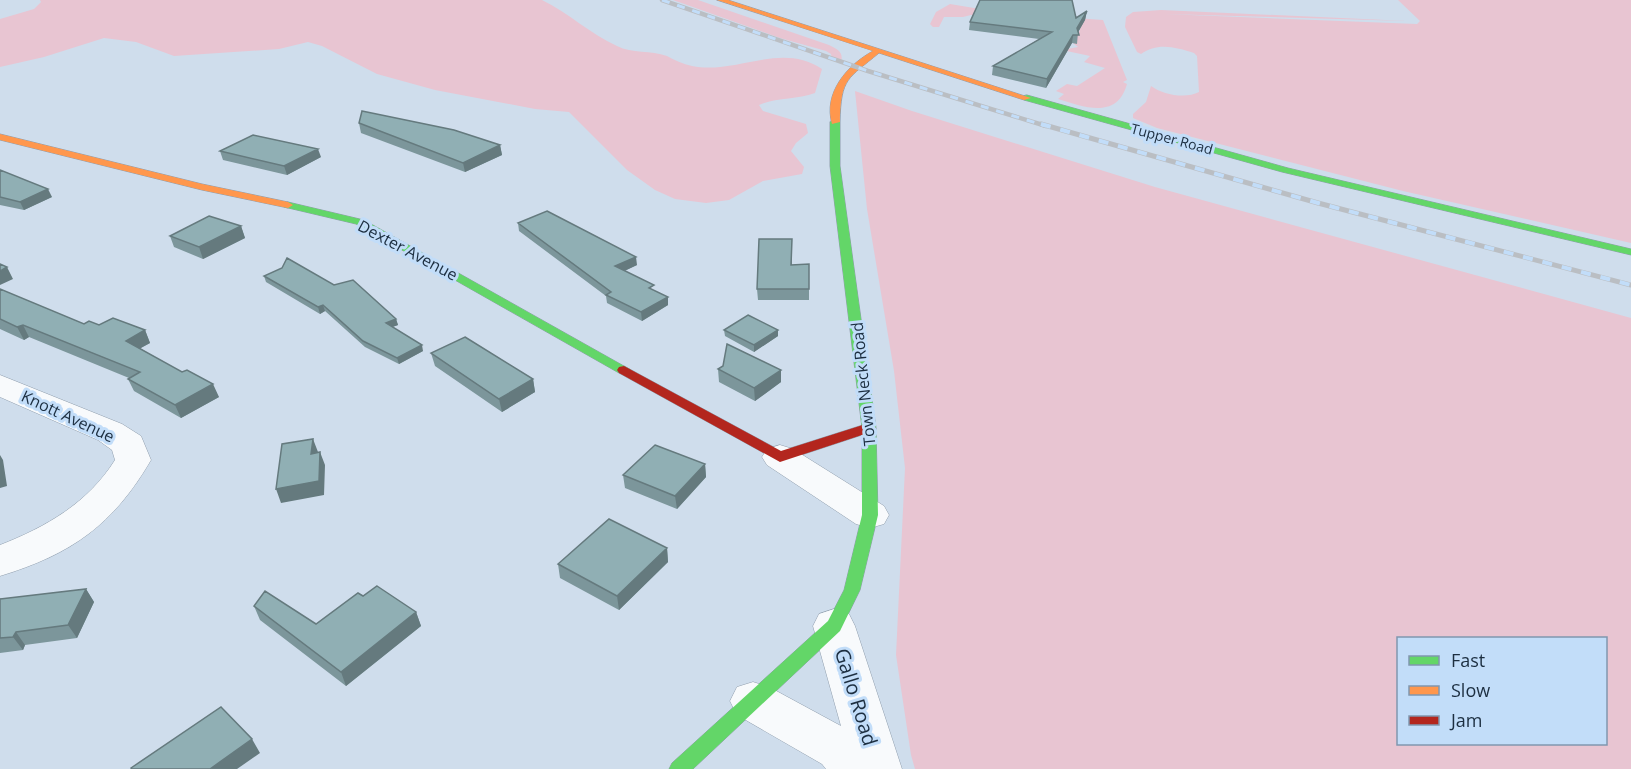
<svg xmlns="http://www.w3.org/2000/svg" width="1631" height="769" font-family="'Open Sans',sans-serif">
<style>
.green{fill:#e8c5d2;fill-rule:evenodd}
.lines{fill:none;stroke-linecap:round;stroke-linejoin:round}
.street-casing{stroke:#909ead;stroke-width:1}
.fast-casing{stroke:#909ead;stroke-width:1}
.slow-casing{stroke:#909ead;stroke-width:1}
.jam-casing{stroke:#909ead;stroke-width:1}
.street{fill:#f8fafc;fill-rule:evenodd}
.fast{fill:#63d668;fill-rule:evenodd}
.slow{fill:#ff974d;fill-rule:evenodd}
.jam{fill:#b3261e;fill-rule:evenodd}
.rail-far1-casing{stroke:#babec3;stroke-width:4.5}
.rail-casing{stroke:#babec3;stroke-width:5}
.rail-far1{stroke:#c2ddf9;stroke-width:3;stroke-dasharray:8;stroke-linecap:butt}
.rail{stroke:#c2ddf9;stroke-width:4;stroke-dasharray:10;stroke-linecap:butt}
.wall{fill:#7c969b}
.shaded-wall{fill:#657a7e}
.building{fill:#90afb4;stroke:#657a7e;stroke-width:1.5}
.labels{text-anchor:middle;stroke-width:6;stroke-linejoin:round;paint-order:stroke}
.far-street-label{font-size:14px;fill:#1c2e40;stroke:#c2ddf9}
.street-label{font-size:16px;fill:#1c2e40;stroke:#c2ddf9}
.near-street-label{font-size:20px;fill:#1c2e40;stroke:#c2ddf9}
</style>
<rect width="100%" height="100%" fill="#cfddec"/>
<!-- green -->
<path class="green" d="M40,0H542C569,13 590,34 617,46C632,54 651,50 667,56C674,60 683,64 692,66C736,75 781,41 822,69L815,93C797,100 777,97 759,105L763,111L806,124L808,133L796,143L791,151L804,167L802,174L763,181L729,200L706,203L675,199L655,190L627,170L569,112L535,109L435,90L377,74L322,46L308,42L279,49L174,56L136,42L104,38L44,57L0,67V19L34,9L41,2Z
M673,0H698L829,45C837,49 844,52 841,62L832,59L831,54L826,51L780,38Z
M1398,0H1631V243L1403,191L1157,128L1133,118V114L1146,102L1151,86C1163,95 1186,99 1199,92L1197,56L1194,53C1176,47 1157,42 1141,54L1137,52L1125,27L1126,17L1133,12L1161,10L1407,21L1164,14L1417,24L1420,21Z
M950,4L1004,13L1103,20L1127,80L1123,82L1127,84C1117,120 1084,107 1058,99L1064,94L1056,91L1067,84L1077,86L1105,68L1084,62L1090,56L1062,50L1078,47L1073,43L1080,30L1078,28L971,15L963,17H944L939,27H933L930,24L936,12Z
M855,91L912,111L1155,187L1631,318V769H915L911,755L896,655L905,468L894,371L867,209ZM1398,638H1606V744H1398Z"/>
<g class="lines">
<defs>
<path id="street" d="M0,375L122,424L141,436L151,460C113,525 72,554 0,576V545C46,527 88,503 115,460L112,450L98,440L0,397Z
M780,445L793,449L884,506L889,515L884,524L870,528L856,524L767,465L762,457L767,449Z
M834,609L849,614L855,626L902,769H826L822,764L737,715L730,701L737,687L753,682L769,687L841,726L813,626L819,614Z"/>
<path id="fast" d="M1027,95L1288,168L1631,249V255L1282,172L1024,100V96Z
M835,119L840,122V166L876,428L878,515L860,590L840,631L693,769H669L672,763L828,621L844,590L862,515V428L830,166V122Z
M288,202L364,220L631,370L629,373H619L356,224L284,207L283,205Z"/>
<path id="slow" d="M717,0H728L1031,98L1024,100L879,53C848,79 841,77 840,122L832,124C823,93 847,65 873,51Z
M0,134L202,184L288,202L293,205L288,208L202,190L0,140Z"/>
<path id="jam" d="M624,366L781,451L869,423L876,428L874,431L780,462L619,373L617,370L619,367Z"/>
</defs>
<!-- street casing -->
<use href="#street" class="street-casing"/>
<!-- fast casing -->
<use href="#fast" class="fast-casing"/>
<!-- slow casing -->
<use href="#slow" class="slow-casing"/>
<!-- jam casing -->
<use href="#jam" class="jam-casing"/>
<!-- street -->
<use href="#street" class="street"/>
<!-- fast -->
<use href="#fast" class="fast"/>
<!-- slow -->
<use href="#slow" class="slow"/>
<!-- jam -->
<use href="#jam" class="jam"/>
<defs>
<path id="rail-far1" d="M662,0L868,71L1046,126"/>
<path id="rail" d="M1041,124L1318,203L1631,285"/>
</defs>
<!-- rail-far1 casing -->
<use href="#rail-far1" class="rail-far1-casing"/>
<!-- rail casing -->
<use href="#rail" class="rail-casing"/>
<!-- rail-far1 -->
<use href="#rail-far1" class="rail-far1"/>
<!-- rail -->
<use href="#rail" class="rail"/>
</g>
<!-- wall -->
<path class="wall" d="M1087,11L1085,20L1078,32L1077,44L1072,43L1046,88L992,75L993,66L1039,39L969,30L970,22L1076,18Z
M359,123L500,145L502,155L465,172L361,133Z
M220,151L321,157L287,175L223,160Z
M0,170L52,197L24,210L0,205Z
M518,223L637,265L624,271L654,291L668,297V305L642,321L607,303L606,296L519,231Z
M241,226L245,238L203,259L174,247L170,236Z
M792,239V265L809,264V300H758L757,289Z
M264,276L334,285L396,319L398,325L392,327L423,351L399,364L365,347L325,311L320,314L266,282Z
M0,289L84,324L145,330L150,343L140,348L219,397L181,418L134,391L128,379L129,378L29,337L24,340L0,329Z
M724,330H778V336L754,352L725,336Z
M431,353L533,379L535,392L502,412L435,366Z
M723,366L781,382L755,401L719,382L718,369Z
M705,464L706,477L677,509L625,488L623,475Z
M667,548L668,562L619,610L560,578L558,564Z
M86,589L94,602L77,638L25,645L23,650L0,653V598L1,599Z
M363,596L416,612L421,626L346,686L260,620L254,606L316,624Z"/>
<!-- shaded-wall -->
<path class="shaded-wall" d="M1087,11L1085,20L1076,36L1077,28Z
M1073,35L1072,43L1046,88L1047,79Z
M500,145L502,155L465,172L463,163Z
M318,149L321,157L287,175L284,166Z
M48,189L52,197L24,210L20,202Z
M241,226L245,238L203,259L199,247Z
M636,257L637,265L616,275L615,266Z
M7,267L13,279L0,285V271Z
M668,297V305L642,321L641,312Z
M323,305L325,311L320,314L318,307Z
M396,319L398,325L387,329L386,323Z
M23,325L29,337L24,340L17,327Z
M145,330L150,343L132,353L126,341Z
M778,330V336L754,352V345Z
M422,345L423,351L399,364L397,358Z
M781,370V382L755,401L754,388Z
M533,379L535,392L502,412L499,399Z
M213,384L219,397L181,418L175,405Z
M313,439L318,452L316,467L311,454Z
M320,452L325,465L324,495L281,503L276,489Z
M0,455L3,460L7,486L0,488Z
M705,464L706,477L677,509L675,496Z
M667,548L668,562L619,610L617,596Z
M86,589L94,602L77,638L68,625Z
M416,612L421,626L346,686L341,672Z
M16,632L25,645L23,650L13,637Z
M252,739L260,753L237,769H210Z"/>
<!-- building -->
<path class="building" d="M980,0H1072L1076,18L1087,11L1077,28L1079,35H1073L1047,79L993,66L1052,32L970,22Z
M362,111L454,130L500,145L463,163L359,123Z
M253,135L318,149L284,166L220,151Z
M0,170L48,189L20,202L0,197Z
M547,211L636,257L615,266L654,285L649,288L668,297L641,312L606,295L611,292L518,223Z
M209,216L241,226L199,247L170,236Z
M759,239H792L791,265L809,264V289H757Z
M287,258L334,285L353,280L396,319L386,323L422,345L397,358L363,341L323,305L318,307L264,276L282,268Z
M0,264L7,267L0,271Z
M0,289L84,324L89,321L99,325L113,318L145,330L126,341L182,372L187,370L213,384L175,405L128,379L140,372L23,325L17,327L0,319Z
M748,315L778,330L754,345L724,330Z
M465,337L533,379L499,399L431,353Z
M727,344L781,370L754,388L718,369L723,366Z
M313,439L311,454L320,452L319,481L276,489L282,444Z
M655,445L705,464L675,496L623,475Z
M609,519L667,548L617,596L558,564Z
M377,586L416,612L341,672L254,606L265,591L316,624L358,593L363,596Z
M86,589L68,625L16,632L13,637L0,638V599Z
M221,707L252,739L210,769H132L131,768Z"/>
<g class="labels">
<!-- far-street labels -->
<g class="far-street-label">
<text transform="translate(1172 139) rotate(15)" y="5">Tupper Road</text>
</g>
<!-- street labels -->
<g class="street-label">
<text transform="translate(408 250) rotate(28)" y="6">Dexter Avenue</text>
<text transform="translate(863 384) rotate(-96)" y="6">Town Neck Road</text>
<text transform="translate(68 416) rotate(25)" y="6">Knott Avenue</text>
</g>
<!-- near-street labels -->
<g class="near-street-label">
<text transform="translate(856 697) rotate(73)" y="7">Gallo Road</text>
</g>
</g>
<!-- legend -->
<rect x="1397" y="637" width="210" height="108" fill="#c2ddf9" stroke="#8097af" stroke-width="1.5"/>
<rect x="1409" y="656" width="30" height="9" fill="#63d668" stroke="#8097af" stroke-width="1.5"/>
<text x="1451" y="667" font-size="18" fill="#1c2e40">Fast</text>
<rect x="1409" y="686" width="30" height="9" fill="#ff974d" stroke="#8097af" stroke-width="1.5"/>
<text x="1451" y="697" font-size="18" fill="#1c2e40">Slow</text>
<rect x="1409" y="716" width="30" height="9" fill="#b3261e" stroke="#8097af" stroke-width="1.5"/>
<text x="1451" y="727" font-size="18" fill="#1c2e40">Jam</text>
</svg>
